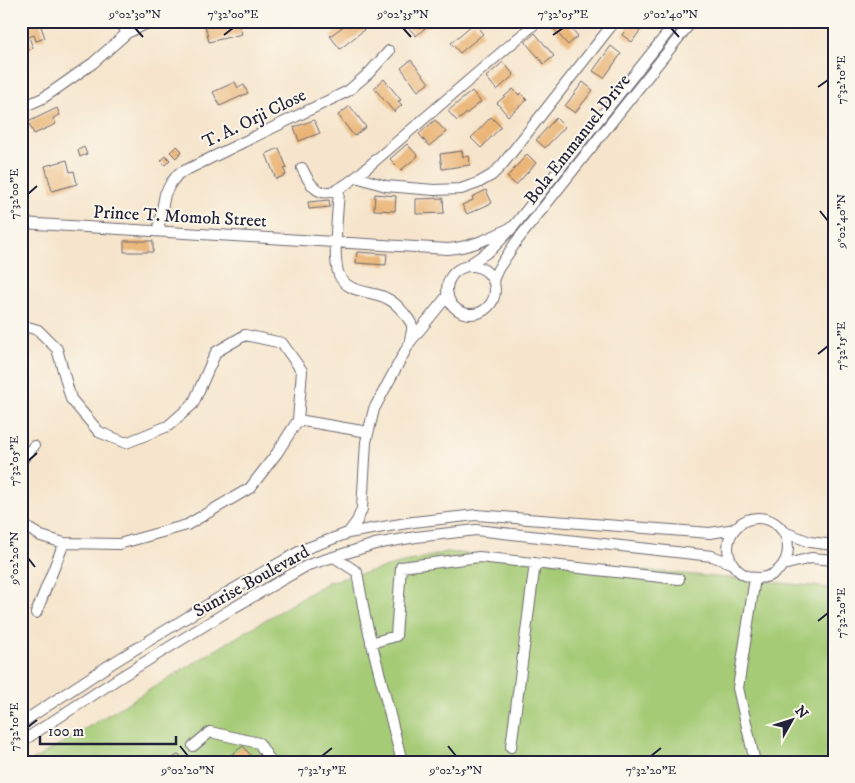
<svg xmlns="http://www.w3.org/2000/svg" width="855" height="783" font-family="'IM FELL DW Pica',serif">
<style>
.green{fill:#a5cb76;stroke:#647658}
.building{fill:#eab577}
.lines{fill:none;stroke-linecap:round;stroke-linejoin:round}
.street-casing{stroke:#6c666e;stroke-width:12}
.street{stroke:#fff;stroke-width:10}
.ticks{fill:none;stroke:#22223b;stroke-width:2}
.labels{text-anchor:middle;stroke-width:4;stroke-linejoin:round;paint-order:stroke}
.street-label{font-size:18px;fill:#22223b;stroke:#fbf7ec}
.neatline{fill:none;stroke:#22223b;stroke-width:2}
.ticks-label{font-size:12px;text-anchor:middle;fill:#22223b}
</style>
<rect width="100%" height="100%" fill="#fbf7ec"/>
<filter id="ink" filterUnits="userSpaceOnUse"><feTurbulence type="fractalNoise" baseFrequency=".02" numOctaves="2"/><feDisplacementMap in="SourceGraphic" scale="10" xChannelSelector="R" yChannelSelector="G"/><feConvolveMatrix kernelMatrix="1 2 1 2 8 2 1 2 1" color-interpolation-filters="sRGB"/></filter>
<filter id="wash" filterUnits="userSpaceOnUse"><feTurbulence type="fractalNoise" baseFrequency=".0096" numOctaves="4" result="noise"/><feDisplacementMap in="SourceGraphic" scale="20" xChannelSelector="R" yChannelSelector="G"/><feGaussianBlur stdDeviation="1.12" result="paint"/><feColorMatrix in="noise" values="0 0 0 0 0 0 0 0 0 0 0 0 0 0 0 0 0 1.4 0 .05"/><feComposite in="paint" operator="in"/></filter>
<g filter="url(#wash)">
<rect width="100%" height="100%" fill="#f6e5cc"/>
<!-- green -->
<path class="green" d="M447,552L834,588V762H30L328,582Z"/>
<g id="blocks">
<!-- building -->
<path class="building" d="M25,21H39L45,38L36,41L34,35L29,37L33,48L24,51L21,43V23Z
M204,21H238L242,34L209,42Z
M370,21H381L383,24L376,29Z
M415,21H433L416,36L408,27Z
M547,21H565L578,36L568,45Z
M632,21H647L632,42L622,35Z
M349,22L353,26L358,22L364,30L340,49L330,36Z
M474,23L483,34L460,53L451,43Z
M535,33L554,56L544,64L525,42Z
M611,46L621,54L604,78L593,71Z
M411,60L429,83L418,91L401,68Z
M503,62L514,75L497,90L486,77Z
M384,79L401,100L398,101L402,105L394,112L374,88Z
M235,82L238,88L244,85L248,93L220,106L213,92Z
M583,82L593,90L575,113L565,106Z
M513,89L519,95L520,93L527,100L508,116L497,103Z
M472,91L481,102L457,121L448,111Z
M350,106L366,127L354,136L338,115Z
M57,108L60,115L53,118L56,124L34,134L28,122Z
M491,117L501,127L481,148L471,138Z
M556,118L565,127L545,148L536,140Z
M314,120L320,133L299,141L294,127Z
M435,120L446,132L429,146L419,134Z
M407,144L418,156L401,170L390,159Z
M177,146L182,151L176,158L170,152Z
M84,147L87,154L80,157L78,150Z
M279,148L287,168L284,169L286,175L276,179L266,154Z
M462,151L463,157L469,156L470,165L442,169L440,154Z
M527,154L536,163L516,185L507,177Z
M166,156L170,160L165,165L161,161Z
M67,160L70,172L74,171L77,184L52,191L45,166Z
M486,190L492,203L467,214L462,205L473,200L472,197Z
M375,194L396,196L395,211L374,210Z
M443,198L444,213L416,214V199Z
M329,200L330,207L309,209L308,202Z
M124,241H153V252H124Z
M357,252L387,254L386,265L356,263Z
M243,746L256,762H230L227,758Z
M179,754L184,762H167Z"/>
</g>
</g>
<g filter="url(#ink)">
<use href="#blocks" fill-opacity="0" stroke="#6c666e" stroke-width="1"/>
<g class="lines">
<defs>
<path id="street" d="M120,21L127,33
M21,108L43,98L59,87L93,63L127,33L152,21
M302,168C305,174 308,181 313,186C326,201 344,186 356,177L538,21
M356,177L386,186L434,190L461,189L478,183L492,175L502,165L615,21
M339,190C338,210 332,258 339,275C348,294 370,290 386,298C393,301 399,307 404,313C406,316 411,321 412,326C413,330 410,337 410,341
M21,223L448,249C472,247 493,237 514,226
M158,231L165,194L171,183L178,174L348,91L369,73L389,51
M467,266L492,249L514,226L677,21
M447 290a24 24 0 1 1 48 0a24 24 0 1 1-48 0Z
M493,280L498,269L516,242L692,21
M21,325L38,330L57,349L71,399L99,432L126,443L168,426L193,404L216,352L245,335L282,343L302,371L298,420L277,453L250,488L187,525L119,544L64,543L41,536L21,524
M298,420L368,432
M21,461L34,446
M728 548a30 30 0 1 1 60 0a30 30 0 1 1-60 0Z
M784,532L810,542L834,545
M348,533L357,521L362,509L366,442L374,409L410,342L448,295
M334,557L357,572L365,617L402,762
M783,565L811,558L834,560
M36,613L64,543
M371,643L396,636L401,567L479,557L679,579
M21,723L111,664L225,594L302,550L348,533L413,522L476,515L710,533L735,529
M21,742L119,678L233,608L308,565L375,544L416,537L476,530L712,556L733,564
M193,746L210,732L259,743L271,762
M511,747L535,563
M755,762L738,688L755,578"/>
</defs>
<!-- street casing -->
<use href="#street" class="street-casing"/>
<!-- street -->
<use href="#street" class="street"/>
</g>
</g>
<!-- ticks -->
<path class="ticks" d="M135,28L143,37M403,28L411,37M671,28L679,37M224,35L233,28M553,35L563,28M818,87L828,80M28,194L37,186M820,211L828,221M818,354L828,346M28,461L37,453M28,558L35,567M818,621L828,613M28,727L37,720M180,746L188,756M448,746L456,756M322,756L332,748M651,756L661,748"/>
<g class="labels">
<!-- street labels -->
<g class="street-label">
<text transform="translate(254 118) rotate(-26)" y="6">T. A. Orji Close</text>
<text transform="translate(577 139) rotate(-52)" y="6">Bola Emmanuel Drive</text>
<text transform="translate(180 216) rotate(3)" y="6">Prince T. Momoh Street</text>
<text transform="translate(251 581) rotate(-29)" y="6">Sunrise Boulevard</text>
</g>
</g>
<!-- margin -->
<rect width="855" height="783" fill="none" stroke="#fbf7ec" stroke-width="55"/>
<!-- north arrow -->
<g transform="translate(792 720) rotate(51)" stroke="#fbf7ec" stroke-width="4" paint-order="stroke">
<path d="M0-4L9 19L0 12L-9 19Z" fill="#22223b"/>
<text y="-8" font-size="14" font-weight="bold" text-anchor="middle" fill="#22223b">N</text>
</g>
<!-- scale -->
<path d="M40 736v8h136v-8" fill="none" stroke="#22223b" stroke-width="2.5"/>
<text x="48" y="736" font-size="15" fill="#22223b" stroke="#fbf7ec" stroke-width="4" paint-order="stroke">100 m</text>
<rect x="28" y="28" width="800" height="728" class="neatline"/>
<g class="ticks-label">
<text x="135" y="18">9°02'30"N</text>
<text x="233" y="18">7°32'00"E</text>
<text x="403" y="18">9°02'35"N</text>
<text x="563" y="18">7°32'05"E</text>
<text x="671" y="18">9°02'40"N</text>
<text transform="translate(841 80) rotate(-90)" y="4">7°32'10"E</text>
<text transform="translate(14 194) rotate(-90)" y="4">7°32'00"E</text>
<text transform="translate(841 221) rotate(-90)" y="4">9°02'40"N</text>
<text transform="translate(841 346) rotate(-90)" y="4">7°32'15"E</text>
<text transform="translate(14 461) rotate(-90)" y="4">7°32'05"E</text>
<text transform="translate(14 558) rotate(-90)" y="4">9°02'20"N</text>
<text transform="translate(841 613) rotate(-90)" y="4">7°32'20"E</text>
<text transform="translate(14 727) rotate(-90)" y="4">7°32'10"E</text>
<text x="188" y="774">9°02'20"N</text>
<text x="322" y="774">7°32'15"E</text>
<text x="456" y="774">9°02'25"N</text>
<text x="651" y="774">7°32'20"E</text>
</g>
</svg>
